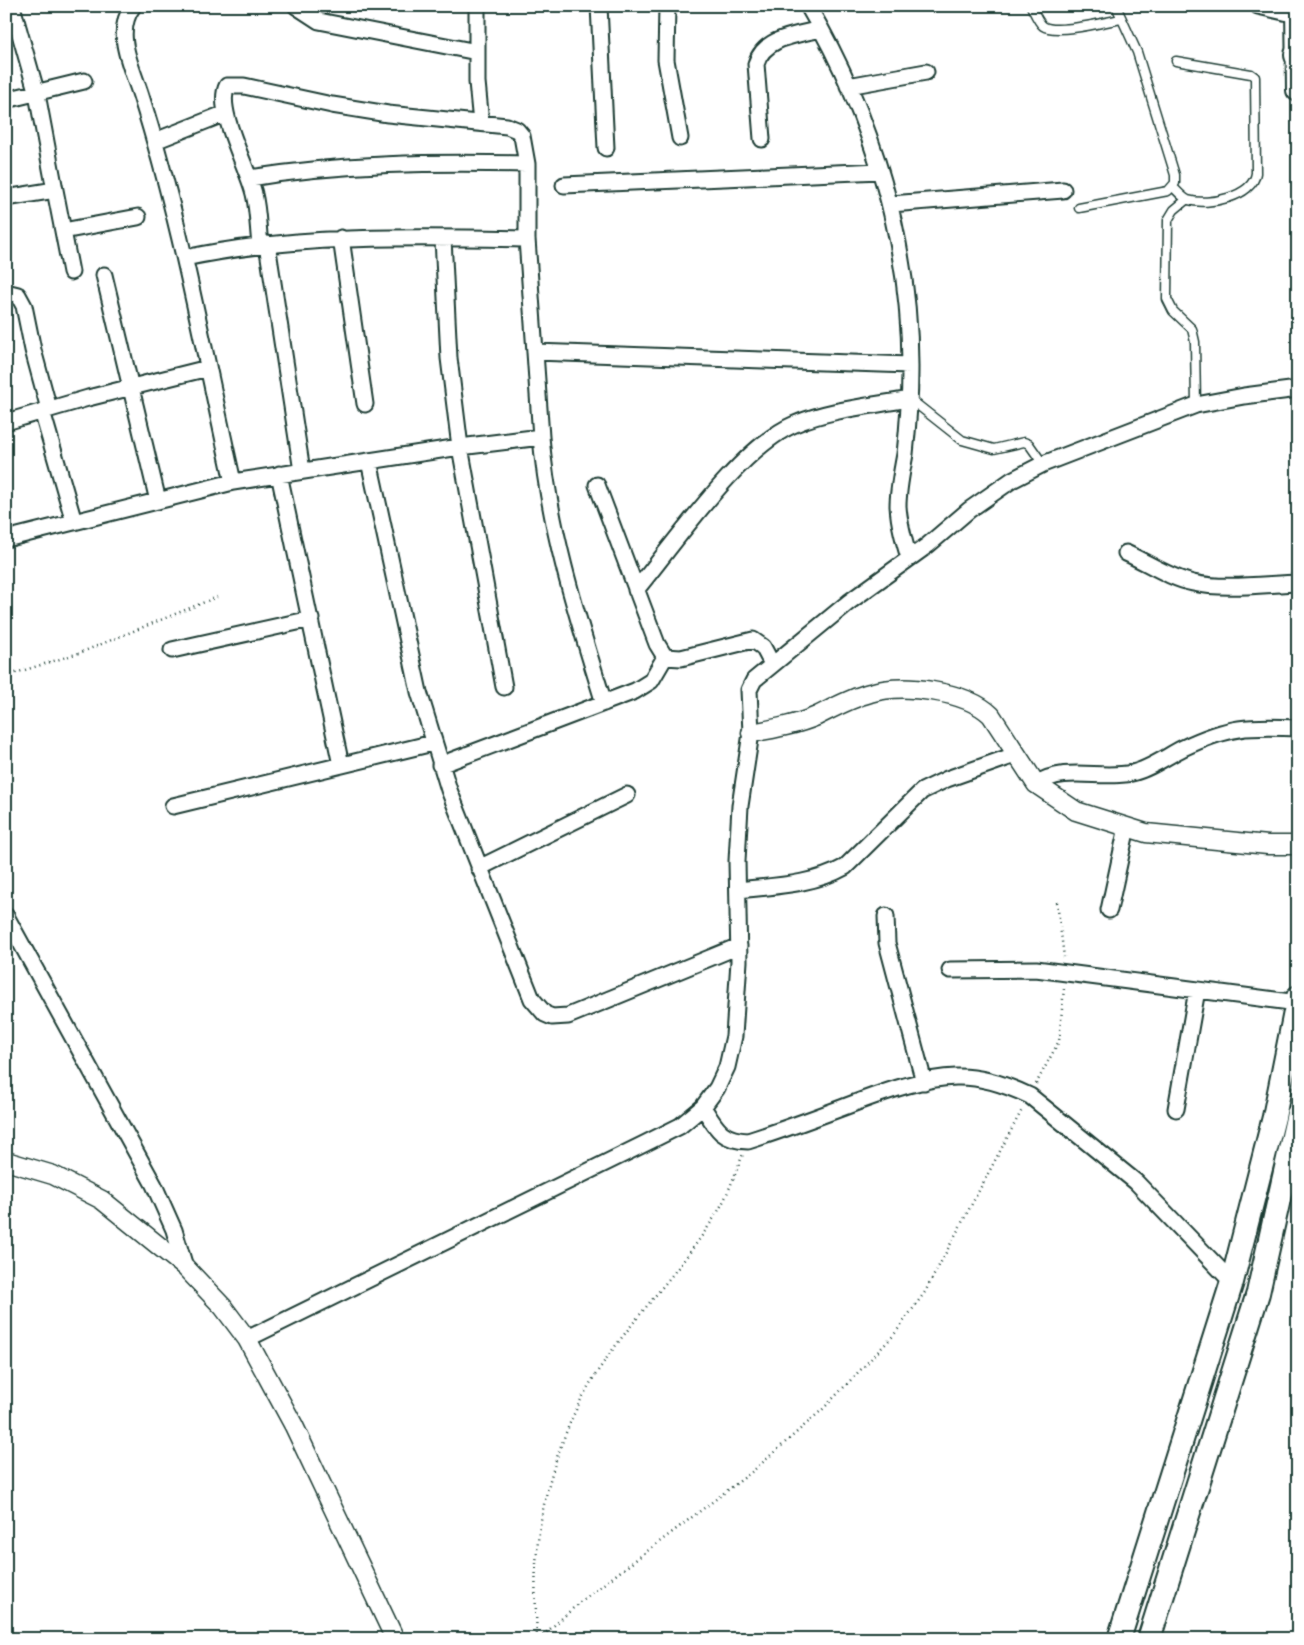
<svg xmlns="http://www.w3.org/2000/svg" width="1304" height="1645" font-family="'Shantell Sans',sans-serif">
<style>
.lines{fill:none;stroke-linecap:round;stroke-linejoin:round}
.service-casing{stroke:#1f3d34;stroke-width:11}
.minor-casing{stroke:#1f3d34;stroke-width:19}
.tertiary-casing{stroke:#1f3d34;stroke-width:21}
.primary-casing{stroke:#1f3d34;stroke-width:26}
.trunk-casing{stroke:#1f3d34;stroke-width:28}
.path{stroke:#1f3d34;stroke-width:2.5;stroke-dasharray:1 4;stroke-linecap:butt}
.service{stroke:#fff;stroke-width:8}
.minor{stroke:#fff;stroke-width:15}
.tertiary{stroke:#fff;stroke-width:18}
.primary{stroke:#fff;stroke-width:22}
.trunk{stroke:#fff;stroke-width:24}
</style>
<rect width="100%" height="100%" fill="#fff"/>
<filter id="ink" filterUnits="userSpaceOnUse"><feTurbulence type="fractalNoise" baseFrequency=".02" numOctaves="2"/><feDisplacementMap in="SourceGraphic" scale="10" xChannelSelector="R" yChannelSelector="G"/><feConvolveMatrix kernelMatrix="1 2 1 2 8 2 1 2 1" color-interpolation-filters="sRGB"/></filter>
<g filter="url(#ink)">
<g class="lines">
<defs>
<path id="service" d="M1031,6C1034,12 1038,22 1043,26C1056,35 1105,22 1121,19
M1173,187C1178,192 1183,198 1188,200C1208,206 1253,197 1256,173L1255,77L1251,74L1176,61
M1186,200L1174,210L1168,220L1167,299L1173,311L1192,329L1195,342L1196,405
M1079,208L1168,191L1175,183V175L1137,52L1116,6
M910,399L962,440L994,449L1024,442L1029,444L1043,464"/>
<path id="minor" d="M133,6C113,33 132,67 141,96C181,222 204,353 233,482
M296,6L319,21L477,52
M477,6V82L481,123
M599,6L606,148
M667,6L666,60L680,138
M808,6C872,115 911,244 910,371C910,398 908,426 905,454C902,471 898,489 898,506C899,524 904,541 909,558
M1258,6L1297,15
M848,86L926,72
M6,100L84,81
M762,139L756,64C764,37 797,35 821,29
M155,141L226,113
M250,178C342,163 433,162 527,164
M564,185L880,171
M55,190L71,272
M6,198L55,190L37,94L12,6
M891,204L1063,190
M63,231L138,217
M341,238L365,404
M443,238L449,358L460,447L504,687
M267,244L302,471
M185,258C298,234 412,237 527,239
M104,275L158,501
M6,292L18,295L24,306L33,350L49,409
M535,352L910,365
M42,411L74,522
M6,422L88,398L208,368
M541,437C549,529 577,616 604,703
M369,461L419,692L449,790L532,999L545,1014L552,1017L568,1016L739,946
M279,474L341,765
M597,485L657,644L665,657L681,658L753,640L763,647L772,664
M6,539L233,482L460,447L541,437L527,239V164L522,136L517,130L507,126L388,114L332,105L244,86H227C215,110 248,167 254,194C258,210 258,228 260,245
M1126,553C1148,563 1170,578 1193,583C1224,590 1266,584 1298,583
M636,590C675,543 740,447 795,424C830,409 872,406 909,399
M172,650L311,619
M440,765L635,691L651,681L665,657
M1036,784C1066,765 1099,780 1132,773C1150,769 1167,756 1183,748C1229,726 1248,726 1298,728
M173,806L433,743
M479,868L627,795
M738,890C774,886 813,885 845,867L922,791L947,779L1015,755
M1109,910L1127,827
M6,916L154,1185L174,1230L185,1267
M886,916L887,943L924,1082
M950,970L1036,969L1298,1003
M703,1107C716,1128 721,1140 748,1141C786,1129 823,1115 860,1101C890,1090 924,1078 956,1077C982,1076 1007,1085 1030,1096L1136,1182L1232,1282
M1176,1109L1197,990
M247,1339L644,1144L680,1126L703,1107L717,1088L727,1067L734,1036L739,961L737,861L740,806L751,733L749,690L754,680L849,602L928,545L969,510L1012,480L1043,464L1196,405L1244,396L1298,389"/>
<path id="tertiary" d="M751,733C773,729 796,725 817,716C835,707 851,698 870,693C903,683 966,691 991,715L1036,784L1076,811L1146,833L1268,845H1298
M6,1161L53,1175L102,1200L185,1267L223,1307L247,1339L294,1426L395,1639"/>
<path id="primary" d="M1297,6L1298,90
M1119,1639L1232,1282L1274,1117L1298,997
M1149,1639L1258,1293L1298,1114"/>
<path id="trunk" d="M1297,55H1298"/>
</defs>
<!-- service casing -->
<use href="#service" class="service-casing"/>
<!-- minor casing -->
<use href="#minor" class="minor-casing"/>
<!-- tertiary casing -->
<use href="#tertiary" class="tertiary-casing"/>
<!-- primary casing -->
<use href="#primary" class="primary-casing"/>
<!-- trunk casing -->
<use href="#trunk" class="trunk-casing"/>
<!-- path -->
<path class="path" d="M6,676L82,652L217,597
M1057,902L1064,957
M1036,1084L1059,1041L1064,988
M537,1639C536,1610 534,1581 537,1552C541,1496 564,1424 594,1377C631,1319 681,1271 717,1213C728,1195 735,1174 743,1154
M539,1639L580,1602L753,1471L823,1409L893,1336L925,1292L1023,1108"/>
<!-- service -->
<use href="#service" class="service"/>
<!-- minor -->
<use href="#minor" class="minor"/>
<!-- tertiary -->
<use href="#tertiary" class="tertiary"/>
<!-- primary -->
<use href="#primary" class="primary"/>
<!-- trunk -->
<use href="#trunk" class="trunk"/>
</g>
</g>
<!-- margin -->
<rect width="1304" height="1645" fill="none" stroke="#fff" stroke-width="25"/>
<rect x="12" y="12" width="1279" height="1620" fill="none" stroke="#1f3d34" stroke-width="2" filter="url(#ink)"/>
</svg>
